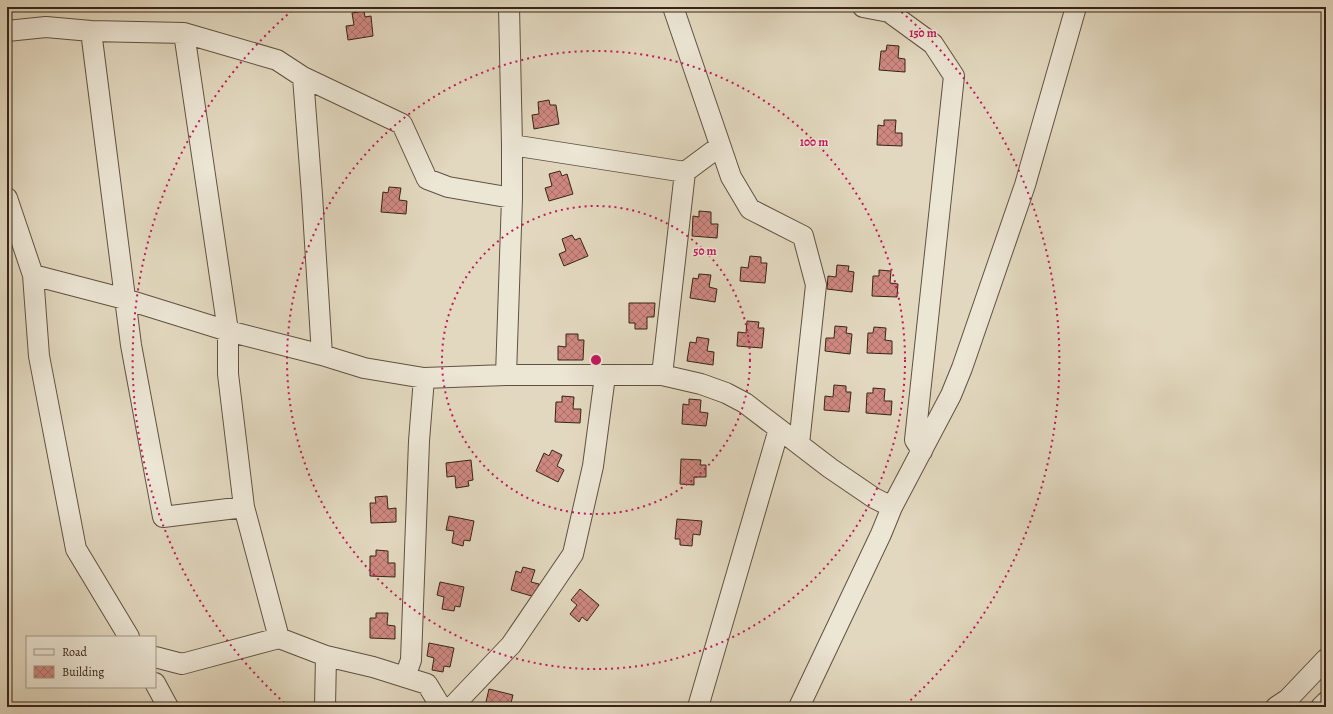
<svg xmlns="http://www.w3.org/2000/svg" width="1333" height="714" font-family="Alegreya,serif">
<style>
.building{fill:url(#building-cross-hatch);stroke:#362417}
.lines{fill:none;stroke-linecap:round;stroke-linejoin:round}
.minor-casing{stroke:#615141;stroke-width:22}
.minor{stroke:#ece6d5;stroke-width:20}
.ring{fill:none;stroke:#c2185b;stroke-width:2;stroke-dasharray:2 4}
.centre{fill:#c2185b;stroke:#ece6d5;stroke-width:2}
.ring-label{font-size:12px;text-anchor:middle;font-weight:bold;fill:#c2185b;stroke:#ece6d5;stroke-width:3;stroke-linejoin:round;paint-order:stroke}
</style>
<defs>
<pattern id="building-cross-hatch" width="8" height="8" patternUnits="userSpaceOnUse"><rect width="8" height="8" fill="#ce8880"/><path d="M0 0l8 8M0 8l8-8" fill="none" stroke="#a86f68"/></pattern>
</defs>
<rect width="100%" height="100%" fill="#e2d8bf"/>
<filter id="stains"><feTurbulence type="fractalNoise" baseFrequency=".005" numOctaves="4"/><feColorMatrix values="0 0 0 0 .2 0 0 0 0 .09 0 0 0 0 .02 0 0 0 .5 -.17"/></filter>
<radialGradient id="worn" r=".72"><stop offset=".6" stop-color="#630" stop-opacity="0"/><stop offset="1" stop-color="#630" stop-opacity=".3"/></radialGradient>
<!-- building -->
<path class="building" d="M364,11L365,17L371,16L373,36L348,40L346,26L354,25L352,13Z
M887,45L899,46L898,58L905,59V72L879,70L881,51H886Z
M549,100L550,105H556L559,124L534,129L532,115L539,114L538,102Z
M884,120H896L895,133H902V146L877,145L878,125L884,126Z
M560,171L562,176L567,174L573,194L549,201L545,188L552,186L549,174Z
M389,187L401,188L399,200L407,201L406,214L381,212L383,192L388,193Z
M699,211L711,212V224H718L717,238L692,236L693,216L699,217Z
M572,235L575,240L580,238L588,256L564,266L559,254L566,251L562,239Z
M750,256L761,257V263H767L765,283L740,281L741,267L748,268Z
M837,265L849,266L848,271L854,272L852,292L827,289L828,276L836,277Z
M879,270L891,271L890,283L898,284L897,297L872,296L873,276H879Z
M699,274L711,275L709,287L717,289L715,302L690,298L693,278L698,279Z
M629,303H655L654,317H647V329H635V323H629Z
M747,321L759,322L758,328H764L762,348L737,346L738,332L746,333Z
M835,326L847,327L846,333L852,334L850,354L825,351L826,338H834Z
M874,327L886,328L885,340L892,341V354L867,353L868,333H873Z
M566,334H578V340H584L583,360H558V346L566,347Z
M697,337L709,339L707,351L714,352L713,365L687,361L690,342L696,343Z
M834,385L846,386V392H851L849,412L824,410L825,396L833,397Z
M873,388L885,389L884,401H892L891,415L866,413L867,393H873Z
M562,396L574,397L573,409H581L580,423L555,422L556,402H562Z
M689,399L701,400L700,412L708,413L706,426L682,424L683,404L689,405Z
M552,450L562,455L557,466L564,470L558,482L536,471L544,453L549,456Z
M681,459L701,460L700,465H706V477H694V485L680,484Z
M471,460L473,480L468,481L469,486L456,488L455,476L447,477L446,463Z
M387,496L388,509L396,508V522L371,523L370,503H376L375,497Z
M449,516L474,521L470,541L464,540L463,546L452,543L454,531L446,530Z
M677,519L702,521L700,535L693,534L692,546L680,545V539H675Z
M376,550L388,551V563H395V577L370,576V556H376Z
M523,567L535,570L531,582L539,584L535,597L511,590L516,571L521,573Z
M440,582L464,587L460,607L455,606L454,611L442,609L444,597L437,595Z
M580,589L599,605L587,621L582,617L579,622L570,614L577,605L571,600Z
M376,613H388L387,625L395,626V639L370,638V618H376Z
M429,643L454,648L450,667L444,666L443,672L432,670L434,658L427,656Z
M489,689L513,695L510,707H492L493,704L486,702Z"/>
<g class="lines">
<defs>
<path id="minor" d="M673,7L731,177L750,209L803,236L816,285L799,444
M863,7L889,12L933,44L954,76L915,440L922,451
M7,31L46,27L91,31L184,33L277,60L303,77L402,124L427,179L448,187L512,198
M91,31L131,345L163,517L244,507
M184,33L228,331V374L244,507L279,638L326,656L373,667L427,684L441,707
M303,77L312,195L322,355
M512,145L685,172L720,146
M7,198L33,275L39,356L76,549L129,637
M33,275L125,299L228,331L322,355L364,368L424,378L506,375H662L701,384L726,393L745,403L830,468L874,498L892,507
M506,375L512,198V145L509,7
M662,375L685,172
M155,657L182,664L279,638
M405,677L411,660L419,441L424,378
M155,683L168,707
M325,707L326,656
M452,707L511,645L573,554L593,466L605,376
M698,707L779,429
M799,707L881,534L892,507L951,395L962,368L1025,185L1076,7
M1276,707L1288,699L1326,659
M1321,707L1326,702"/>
</defs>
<!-- minor casing -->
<use href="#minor" class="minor-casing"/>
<!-- minor -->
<use href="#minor" class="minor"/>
</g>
<!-- distance rings -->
<g class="ring">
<circle cx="596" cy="360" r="154"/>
<circle cx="596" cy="360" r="309"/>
<path d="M289 707A463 463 0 0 1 295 8M897 8A463 463 0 0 1 903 707"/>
</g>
<circle cx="596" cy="360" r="6" class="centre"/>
<g class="ring-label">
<text x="923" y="37">150 m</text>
<text x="814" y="146">100 m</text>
<text x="705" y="255">50 m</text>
</g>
<!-- margin -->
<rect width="1333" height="714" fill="none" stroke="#e2d8bf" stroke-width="24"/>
<rect x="8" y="8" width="1317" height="698" fill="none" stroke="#362417" stroke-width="2"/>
<rect x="12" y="12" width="1309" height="690" fill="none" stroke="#362417"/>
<!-- legend -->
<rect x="26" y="636" width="130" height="52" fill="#ece6d5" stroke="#a39889"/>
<rect x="34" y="649" width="20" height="6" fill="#ece6d5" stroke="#a39889"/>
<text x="62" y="656" font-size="12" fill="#362417">Road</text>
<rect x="34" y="666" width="20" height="12" fill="url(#building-cross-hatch)" stroke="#a39889"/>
<text x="62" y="676" font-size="12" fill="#362417">Building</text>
<rect width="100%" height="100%" filter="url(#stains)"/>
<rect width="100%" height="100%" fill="url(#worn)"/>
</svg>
